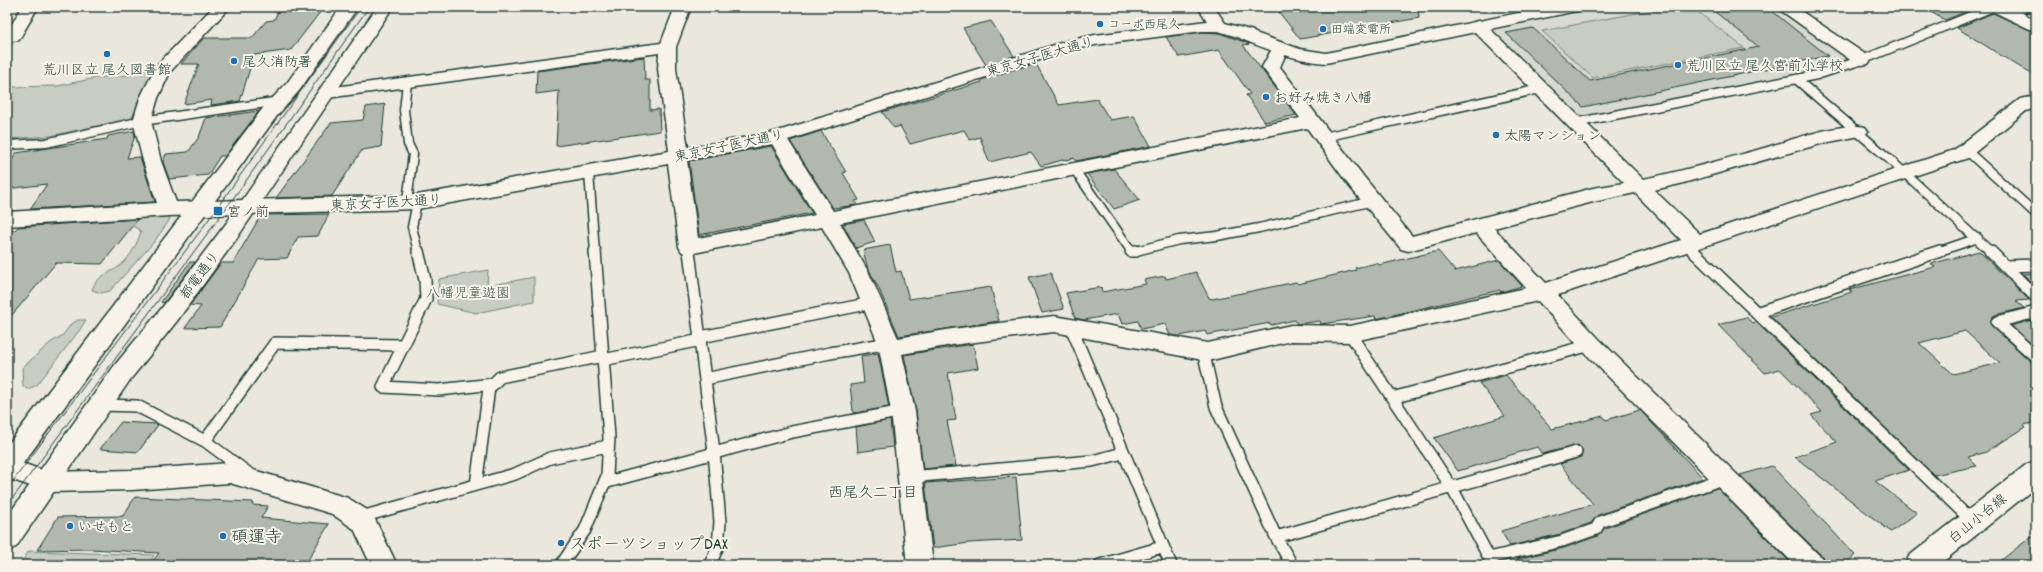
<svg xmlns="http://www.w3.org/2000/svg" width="2043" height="572" font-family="Dekko,'Klee One',sans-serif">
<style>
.built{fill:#d9dacf}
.green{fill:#c8ccc1;stroke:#74847a}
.building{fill:#b2b8ae;stroke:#1f3d34;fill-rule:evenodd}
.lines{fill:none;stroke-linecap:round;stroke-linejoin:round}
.lane-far1-casing{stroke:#1f3d34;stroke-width:11}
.lane-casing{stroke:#1f3d34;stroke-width:14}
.street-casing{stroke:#1f3d34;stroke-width:3}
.secondary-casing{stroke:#1f3d34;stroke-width:3}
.primary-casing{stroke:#1f3d34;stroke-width:3}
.lane-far1{stroke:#f7f3e8;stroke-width:8}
.lane{stroke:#f7f3e8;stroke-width:11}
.street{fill:#f7f3e8;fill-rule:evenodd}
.secondary{fill:#f7f3e8;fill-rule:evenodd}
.primary{fill:#f7f3e8;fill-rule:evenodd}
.tram{stroke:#1f3d34;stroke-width:1}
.poi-dot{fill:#1f6fb2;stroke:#f7f3e8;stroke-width:1.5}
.labels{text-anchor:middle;stroke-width:4;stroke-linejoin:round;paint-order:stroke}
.far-poi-label{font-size:12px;fill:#1f3d34;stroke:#f7f3e8;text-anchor:start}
.street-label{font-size:14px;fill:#1f3d34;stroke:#f7f3e8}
.poi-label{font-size:14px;fill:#1f3d34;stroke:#f7f3e8;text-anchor:start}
.park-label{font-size:14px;fill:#415a50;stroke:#f7f3e8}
.neighbourhood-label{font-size:15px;fill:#1f3d34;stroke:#f7f3e8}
.near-poi-label{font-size:17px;fill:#1f3d34;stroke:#f7f3e8;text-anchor:start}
</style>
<rect width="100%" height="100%" fill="#eae8dd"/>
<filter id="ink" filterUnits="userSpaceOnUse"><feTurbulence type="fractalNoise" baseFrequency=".025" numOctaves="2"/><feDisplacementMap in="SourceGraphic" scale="8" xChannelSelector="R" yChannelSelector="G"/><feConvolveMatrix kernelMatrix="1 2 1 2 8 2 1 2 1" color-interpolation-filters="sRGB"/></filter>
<g filter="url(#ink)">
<!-- built -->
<path class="built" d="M1611,7H1777L1853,59L1813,72L1576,119L1491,34L1492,30Z"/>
<!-- green -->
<path class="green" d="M1669,7H1692L1744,48L1593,78L1542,31Z
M157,67L132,118L51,136L7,139V87L57,86L96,78L129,75Z
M163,214L170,218L169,221L154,242L110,291L101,293L92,290C98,273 110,275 122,264C131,256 137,243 141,232C134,222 113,226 102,225L104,221L113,217Z
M488,270L487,286L534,277V301L476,313L437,304L439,279Z
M78,320H86L79,331L37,385L28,389L23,387L22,368L50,343L63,335L71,324Z
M29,551L154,555L148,565H19Z"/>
<!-- building -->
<path class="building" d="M280,7H324L291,50L254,55L240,101L211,105L212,100L184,104L199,64H181L204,38H252L266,21L274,20Z
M1275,7H1418L1419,18L1300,39Z
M1709,7H1767L1828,56L1583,107L1506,33L1533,28L1590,81L1759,47Z
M1922,7H1978L1945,20Z
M1993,13L2036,33V77L1957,28Z
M991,21L1014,56L986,65L963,28Z
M1202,32L1219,33L1250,44L1243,45L1296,115L1265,122L1246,95L1250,94L1219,50L1179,57L1166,37Z
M644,57L645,80H650V110L659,109L660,131L556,146L559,91L536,94L537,71Z
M1036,64L1059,105L1097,99L1110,120L1134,116L1151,146L1076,161L1074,158L1066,160V159L1041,166L1031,152L989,162L980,137L970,140L964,130L910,144L900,126L894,128L882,112L982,82L981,80L1022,67Z
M385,104L381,147L362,150L332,196L276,198L331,123L363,120L366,107Z
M259,111L225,156H220L208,175L169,179L163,162L166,154L188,152L199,137L206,118Z
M134,131L135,136L127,158L140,157L155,202L30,209L47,184L7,189V169L16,153L107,139L108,136Z
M821,131L846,172L843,173L859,200L855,201L857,205L833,208L790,141Z
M771,146L812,213L699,235L689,161Z
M1114,169L1140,200L1114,209L1087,174Z
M329,214L318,236L298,237L287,258L259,259L220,327L185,328L201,306L190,305L221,263H233L261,215Z
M138,219L102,264L56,263L7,321V231L15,230L18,227Z
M864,220L875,242L856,248L843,224Z
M890,245L896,272L901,271L909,299L991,287L999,321L899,336L879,289L867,266L863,250Z
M1438,251L1455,271L1499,260L1522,286L1501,292L1500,290L1376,319L1375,316L1321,324L1320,321L1297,324L1295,320L1271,325L1270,323L1207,335L1205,331L1179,336L1170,335L1165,324L1141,329L1138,321L1122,324L1118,314L1084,320L1075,318L1066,293L1101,287L1102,292L1146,284L1144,280L1165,276L1166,279L1196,272L1209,298L1212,299L1296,282L1298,284L1356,270L1355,268L1377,263L1379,265Z
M1979,251L2029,300L2016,301L2024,308L1995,315L1992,317L1990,324L2031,362L2036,364V422L2024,425L2026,427L1986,452L1968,457L1977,466L1934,475L1771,317L1852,292L1849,290L1935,267L1931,264ZM1965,331L2000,363L1953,374L1919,343Z
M190,262H195L164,303L161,302Z
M1051,273L1064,309L1042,313L1029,277Z
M2036,273V287L2023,274Z
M1746,317L1752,323L1756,322L1909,470L1875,481L1917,513L1891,532L1795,457L1837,442L1811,415L1822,412L1780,369L1765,373L1718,325Z
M2036,319V348L2011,326Z
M973,344L978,368L948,373L956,420L947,421L956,466L923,469L916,411L904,355Z
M878,353L889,407L855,413L853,411L850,385L864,383L861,356Z
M1506,375L1552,429L1603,416L1606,420L1640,410L1703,478L1598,515L1591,523L1560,534L1510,546L1501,531L1593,504L1560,464L1581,457L1583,450L1578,445L1542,454L1537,447L1458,471L1434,438L1505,416L1479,383Z
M890,420L893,447L858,452L856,427Z
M121,422L157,424L158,425L138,452L100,449Z
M1772,466L1855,555L1844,565H1826L1822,556L1740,475Z
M1016,477L1022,540L969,543L933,548L925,483Z
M1717,488L1793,565H1521L1517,559L1564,548L1598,536L1605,528Z
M135,497L253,502L252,505L268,506L261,518L329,524L305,565H217L152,562L159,553L91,549L37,550L58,517L123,516Z
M2036,533V565H1995Z"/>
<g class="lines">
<defs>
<path id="lane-far1" d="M2008,12L2028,7
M1796,79L1888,158L1991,252
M407,83L404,110L408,144L413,154L407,202
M1574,123L1817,75L1862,60L1993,7
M1324,137L1540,89
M7,145L46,143L142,121L280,101
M1965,149L2036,214
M1074,169L1132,252
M589,173L595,252
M417,202L412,227L418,252
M1687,245L1694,252
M689,247L690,252
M1132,252L1179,240L1217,236L1259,228L1373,201
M1937,252L1978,238"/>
<path id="lane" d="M418,251L425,280L426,299L383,387L439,390L493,384
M689,251L714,452L720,522L718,546L710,565
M1131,251H1136
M1693,251L1973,522
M1990,251L2036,297
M2006,266L2036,265
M2036,312L1997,322L2036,357
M1756,313L1940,251
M1071,327L1171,565
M1350,334L1452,488L1493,565
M701,337L872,303
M1203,351L1216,407L1276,537L1292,565
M603,360L701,340
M705,379L830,353L889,343
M1392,398L1591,345
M101,405L137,406L205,441L248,473
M205,441L275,343L403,345
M910,477L1092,461L1123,453
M604,483L792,432L903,411
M476,485L489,388L500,377L603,356
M361,517L515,474L550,458L608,446
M1276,537L1576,452
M1489,558L1562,541L1596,529L1600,522L1725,478
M561,565L585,530L607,476L609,437L595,251
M1100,565L1162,547"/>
<path id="street" d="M22,7H38L19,40L13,41L7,40V32Z
M213,7H230L170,72L158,98L151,121L161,161L176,202L417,195L669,151L658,69L659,53L327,98L321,97L318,93L321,89L327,88L661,43L675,7H691L676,47V69L688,148L775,132L1067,41L1095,35L1207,21L1198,7H1214L1225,23L1253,31L1255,35L1253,39L1247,40L1218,31H1202L1095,45L1071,50L788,140L833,211L1300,118L1262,67L1274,45L1280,44L1286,45L1288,49L1280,67L1364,177L1412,236L1593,188L1624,183L1472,29L1470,26L1472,23L1478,21L1484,23L1643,179C1684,171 1724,159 1764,148C1788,141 1843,121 1865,127L1868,131L1865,135L1824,143L1680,184L1654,190L1700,234L1954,150L2020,99L2036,96V108L2026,111L1968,158L1558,295L1599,339L1821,557L1825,565H1795L1583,351L1538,301L1350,342L1291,341L1208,361L1054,332L952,345L902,354L915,411L933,565H907L891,411L878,343L849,273L822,227L689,254L682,252L679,247L668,164L417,209L169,216L7,226V212L157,203L143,161L133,121L140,98L156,66ZM1307,128L1350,187L1401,249L1408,251L1476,233L1526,288L1350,326L1291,325L1208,343L1054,316L952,329L898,338L869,273L840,223ZM772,144L815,215L698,238L687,160ZM1635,193L1681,240L1546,283L1494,228L1593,202Z
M1776,7H1795L1868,56L1871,60L1868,64L1862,65L1856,64Z
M7,458L48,472L132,470L230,463L348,498L372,513L397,565H371L354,529L332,514L230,483L132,490L48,492L7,478Z"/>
<path id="secondary" d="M1547,7H1580L1578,11L1572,12L1326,63C1296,61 1269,50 1241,39L1238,35L1241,31L1247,30L1300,49L1326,53Z
M1990,7H2011L2036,20V32L1992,11Z
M2036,461V487L1939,565H1905L1909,556L2027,464Z"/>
<path id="primary" d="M341,7H358L299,91L277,116L16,473L7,476V446L263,108L287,83Z
M377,7H393L239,235L177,321L130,380L16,547L7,551V517L114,366L161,309L225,225Z"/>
</defs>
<!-- lane-far1 casing -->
<use href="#lane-far1" class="lane-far1-casing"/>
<!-- lane casing -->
<use href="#lane" class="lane-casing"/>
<!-- street casing -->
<use href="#street" class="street-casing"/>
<!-- secondary casing -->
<use href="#secondary" class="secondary-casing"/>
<!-- primary casing -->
<use href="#primary" class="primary-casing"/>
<!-- lane-far1 -->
<use href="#lane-far1" class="lane-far1"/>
<!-- lane -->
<use href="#lane" class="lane"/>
<!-- street -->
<use href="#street" class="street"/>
<!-- secondary -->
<use href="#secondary" class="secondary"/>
<!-- primary -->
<use href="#primary" class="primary"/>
<!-- tram -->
<path class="tram" d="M7,489L201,230L361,7
M7,506L243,185L369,7"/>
</g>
</g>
<!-- markers -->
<g class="poi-dot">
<circle cx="1100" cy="24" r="4"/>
<circle cx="1323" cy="29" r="4"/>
<circle cx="107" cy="54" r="4"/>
<circle cx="234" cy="61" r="4"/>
<circle cx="1678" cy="65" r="4"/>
<circle cx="1266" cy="97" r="4"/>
<circle cx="1496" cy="135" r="4"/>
<rect x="213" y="206" width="10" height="10" rx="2"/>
<circle cx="70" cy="526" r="4"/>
<circle cx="223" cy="536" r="4"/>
<circle cx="561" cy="543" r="4"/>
</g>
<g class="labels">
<!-- far-poi labels -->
<g class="far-poi-label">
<text x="1108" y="28">コーポ西尾久</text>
<text x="1331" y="33">田端変電所</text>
</g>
<!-- street labels -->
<g class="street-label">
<text transform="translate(1040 56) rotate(-16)" y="5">東京女子医大通り</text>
<text transform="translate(729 145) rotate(-12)" y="5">東京女子医大通り</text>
<text transform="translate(386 202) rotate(-3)" y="5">東京女子医大通り</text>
<text transform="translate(199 275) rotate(-53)" y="5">都電通り</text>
<text transform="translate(1977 518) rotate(-39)" y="5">白山小台線</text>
</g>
<!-- poi labels -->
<g class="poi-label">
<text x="242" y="66">尾久消防署</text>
<text x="1686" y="70">荒川区立 尾久宮前小学校</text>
<text x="107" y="74" text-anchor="middle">荒川区立 尾久図書館</text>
<text x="1274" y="102">お好み焼き八幡</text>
<text x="1504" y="140">太陽マンション</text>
<text x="227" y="216">宮ノ前</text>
<text x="78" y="531">いせもと</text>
</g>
<!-- park labels -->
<g class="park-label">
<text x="468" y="297">八幡児童遊園</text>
</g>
<!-- neighbourhood labels -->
<g class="neighbourhood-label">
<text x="873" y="497">西尾久二丁目</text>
</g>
<!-- near-poi labels -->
<g class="near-poi-label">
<text x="231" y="542">碩運寺</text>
<text x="569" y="549">スポーツショップDAX</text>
</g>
</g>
<!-- margin -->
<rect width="2043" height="572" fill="none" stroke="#f7f3e8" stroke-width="24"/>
<rect x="12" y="12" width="2019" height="548" fill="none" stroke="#1f3d34" stroke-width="1.5" filter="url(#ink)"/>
</svg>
